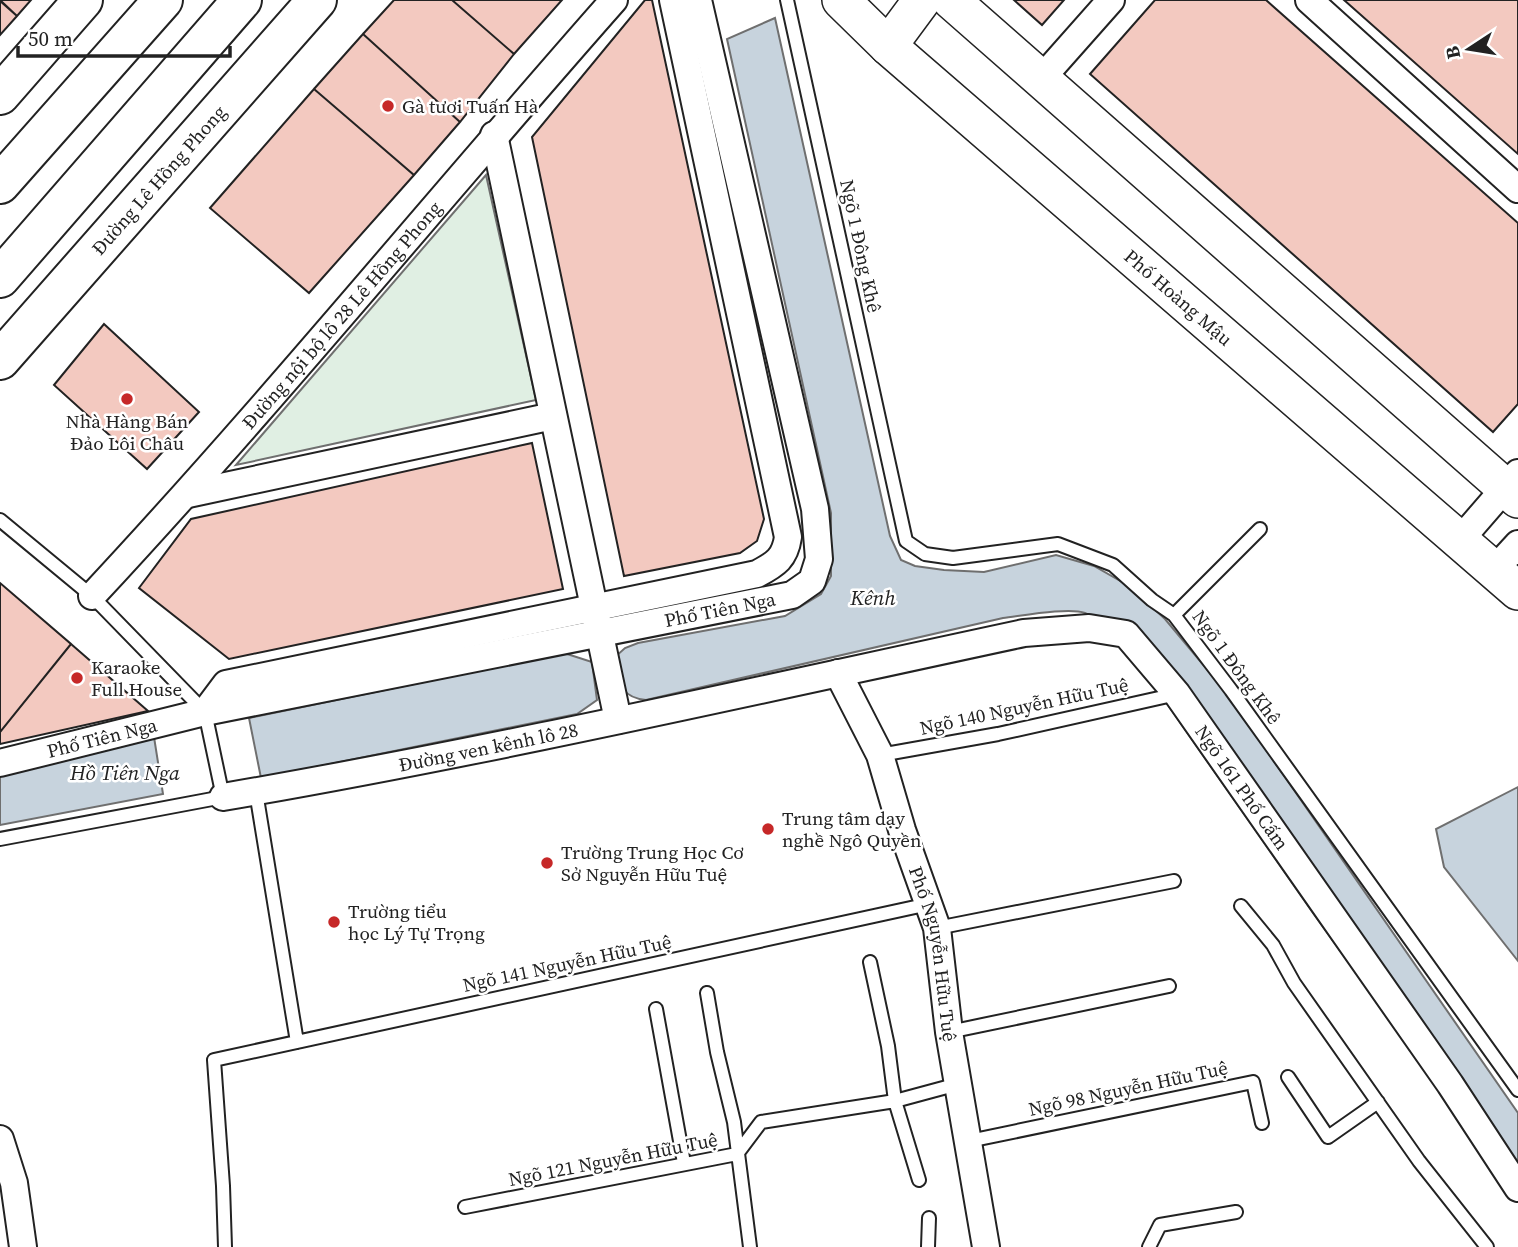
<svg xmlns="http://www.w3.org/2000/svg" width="1518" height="1247" font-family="'Source Serif 4',serif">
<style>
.green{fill:#e0efe3;stroke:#6f6f6f;stroke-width:2}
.water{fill:#c7d3dd;stroke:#6f6f6f;stroke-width:2}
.building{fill:#f3c9c0;stroke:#222;stroke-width:2}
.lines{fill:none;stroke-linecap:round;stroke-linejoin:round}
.lane-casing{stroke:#222;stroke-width:16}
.street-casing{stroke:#222;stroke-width:30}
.secondary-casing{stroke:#222;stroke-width:40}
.primary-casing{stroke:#222;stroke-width:42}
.lane{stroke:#fff;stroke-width:12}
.street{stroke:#fff;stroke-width:26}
.secondary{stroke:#fff;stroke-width:37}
.primary{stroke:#fff;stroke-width:38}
.poi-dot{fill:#c62828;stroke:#fff;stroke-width:2.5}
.labels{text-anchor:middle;stroke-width:5;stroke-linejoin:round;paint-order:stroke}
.poi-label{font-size:19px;fill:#222;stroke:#fff;text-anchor:start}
.street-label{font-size:19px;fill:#222;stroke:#fff}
.water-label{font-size:21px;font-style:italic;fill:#222;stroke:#fff}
</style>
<rect width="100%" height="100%" fill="#fff"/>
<!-- green -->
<path class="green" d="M486,175L536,400L236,465Z"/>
<!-- water -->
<path class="water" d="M775,18L890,536L901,560L915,566L944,570L984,572L1056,555L1094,566L1129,586L1165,619L1226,692L1518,1113V1198L1313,913L1140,665C1124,646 1109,623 1085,613C1069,607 1021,616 1003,618L646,700C618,697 620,681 615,657L625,648L638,643L785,616L821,594L831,576V513L727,39Z
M564,653L592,662L597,700L577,714L261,778L249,718Z
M154,737L163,794L0,825V776Z
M1518,787V961L1444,867L1436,829Z"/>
<!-- building -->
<path class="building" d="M0,0H31L17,16Z
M394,0H452L514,54L460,122L363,34Z
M452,0H562L514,54Z
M645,0H652L764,519L757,541L740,553L624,576L532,137Z
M1014,0H1064L1042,25Z
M1155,0H1266L1518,223V404L1493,432L1090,74Z
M1344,0H1518V154Z
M0,1L17,16L0,35Z
M363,34L460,122L414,175L314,89Z
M314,89L414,175L309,293L210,208Z
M104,324L199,412L147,469L54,385Z
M532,443L563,589L229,659L139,588L191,519Z
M0,583L71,644L0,732Z
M71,644L148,711L0,744V732Z"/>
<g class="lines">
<defs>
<path id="lane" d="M787,0L906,541L925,554L953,558L1058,544L1113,565L1152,600L1174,615L1231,690L1518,1090
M0,520L92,596L205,712L223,797L0,839
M1174,615L1260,529
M880,755L998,734L1177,694
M256,792L297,1042
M1241,906L1273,945L1294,983L1419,1161L1487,1247
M937,928L1174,881
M870,962L888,1046L895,1101L919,1180
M707,993L717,1052L734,1122L750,1247
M656,1009L684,1163
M949,1032L1169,986
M1288,1077L1328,1137L1378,1102
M969,1141L1253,1082L1262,1123
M465,1207L737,1154L761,1122L895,1101L958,1084
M225,1247L223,1186L214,1060L929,904
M928,1247L929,1218
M1149,1247L1160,1225L1236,1212"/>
<g id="street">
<path d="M1309,0L1518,189"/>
<path d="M1041,79L1111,0"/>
<path d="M494,135L618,720"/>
<path d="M188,494L553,416"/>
<path d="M1460,540L1518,473"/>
<path d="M1494,570L1518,544"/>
<path id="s1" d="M92,596C272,403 439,198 614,0"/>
<path id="s2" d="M838,673L880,755L902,830L937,928L949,1032L986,1247"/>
<path id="s3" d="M205,712L792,595L812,581L819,559L815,509L698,0"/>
<path id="s4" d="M0,763L205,712L226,684L757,574C776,564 785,558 788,537L673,0"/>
<path id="s5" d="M223,797C492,751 758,690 1024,633L1089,628L1126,634L1177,694L1450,1084L1518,1188"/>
<path d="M0,1139L14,1183L23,1247"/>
</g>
<g id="secondary">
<path id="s6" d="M841,0L888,46L1518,591"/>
<path d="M951,0L1518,499"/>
<path d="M888,46L922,0"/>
</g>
<g id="primary">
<path d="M0,95L83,0"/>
<path d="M0,184L163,0"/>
<path d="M0,278L242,0"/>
<path id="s7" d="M0,360L317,0"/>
</g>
</defs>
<!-- lane casing -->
<use href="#lane" class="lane-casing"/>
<!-- street casing -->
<use href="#street" class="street-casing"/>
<!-- secondary casing -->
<use href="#secondary" class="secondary-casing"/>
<!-- primary casing -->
<use href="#primary" class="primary-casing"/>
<!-- lane -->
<use href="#lane" class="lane"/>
<!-- street -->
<use href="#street" class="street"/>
<!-- secondary -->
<use href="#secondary" class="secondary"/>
<!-- primary -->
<use href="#primary" class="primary"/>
</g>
<!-- markers -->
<g class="poi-dot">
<circle cx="388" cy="106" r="7"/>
<circle cx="127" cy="399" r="7"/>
<circle cx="77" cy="678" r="7"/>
<circle cx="768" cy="829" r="7"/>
<circle cx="547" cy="863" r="7"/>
<circle cx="334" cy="922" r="7"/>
</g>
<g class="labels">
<!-- poi labels -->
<g class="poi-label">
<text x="402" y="113">Gà tươi Tuấn Hà</text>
<text x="127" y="428" text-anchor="middle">Nhà Hàng Bán<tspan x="127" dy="22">Đảo Lôi Châu</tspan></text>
<text x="91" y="674">Karaoke<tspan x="91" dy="22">Full House</tspan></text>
<text x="782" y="825">Trung tâm dạy<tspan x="782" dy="22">nghề Ngô Quyền</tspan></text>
<text x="561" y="859">Trường Trung Học Cơ<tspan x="561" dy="22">Sở Nguyễn Hữu Tuệ</tspan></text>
<text x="348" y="918">Trường tiểu<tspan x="348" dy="22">học Lý Tự Trọng</tspan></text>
</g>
<!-- street labels -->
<g class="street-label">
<text dy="7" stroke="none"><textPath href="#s7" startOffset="240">Đường Lê Hồng Phong</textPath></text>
<text transform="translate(861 246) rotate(78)" y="7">Ngõ 1 Đông Khê</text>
<text dy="7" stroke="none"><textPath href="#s6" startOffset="450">Phố Hoàng Mậu</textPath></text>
<text dy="7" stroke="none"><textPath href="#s1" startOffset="376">Đường nội bộ lô 28 Lê Hồng Phong</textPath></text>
<text dy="7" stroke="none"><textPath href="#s3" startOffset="525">Phố Tiên Nga</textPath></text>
<text transform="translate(1237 667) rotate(54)" y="7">Ngõ 1 Đông Khê</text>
<text transform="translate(1024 706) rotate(-12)" y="7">Ngõ 140 Nguyễn Hữu Tuệ</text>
<text dy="7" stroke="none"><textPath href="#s4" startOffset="105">Phố Tiên Nga</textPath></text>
<text dy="7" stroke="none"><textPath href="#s5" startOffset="270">Đường ven kênh lô 28</textPath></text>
<text dy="7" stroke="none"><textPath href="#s5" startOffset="1113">Ngõ 161 Phố Cấm</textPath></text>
<text dy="7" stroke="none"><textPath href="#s2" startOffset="299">Phố Nguyễn Hữu Tuệ</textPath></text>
<text transform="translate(567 963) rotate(-12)" y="7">Ngõ 141 Nguyễn Hữu Tuệ</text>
<text transform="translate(1128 1088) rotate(-12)" y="7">Ngõ 98 Nguyễn Hữu Tuệ</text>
<text transform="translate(613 1159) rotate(-11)" y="7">Ngõ 121 Nguyễn Hữu Tuệ</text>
</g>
<!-- water labels -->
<g class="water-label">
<text x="873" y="605">Kênh</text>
<text x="125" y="780">Hồ Tiên Nga</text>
</g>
</g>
<!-- north arrow -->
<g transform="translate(1469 49) rotate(258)" stroke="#ffffff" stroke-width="5" paint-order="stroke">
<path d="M0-5L12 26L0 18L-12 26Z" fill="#222222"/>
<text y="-10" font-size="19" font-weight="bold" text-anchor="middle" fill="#222222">B</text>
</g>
<!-- scale -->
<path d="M18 46v10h212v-10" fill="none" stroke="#222222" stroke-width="3.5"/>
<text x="28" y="46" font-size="21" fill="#222222" stroke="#ffffff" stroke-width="5" paint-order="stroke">50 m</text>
</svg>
